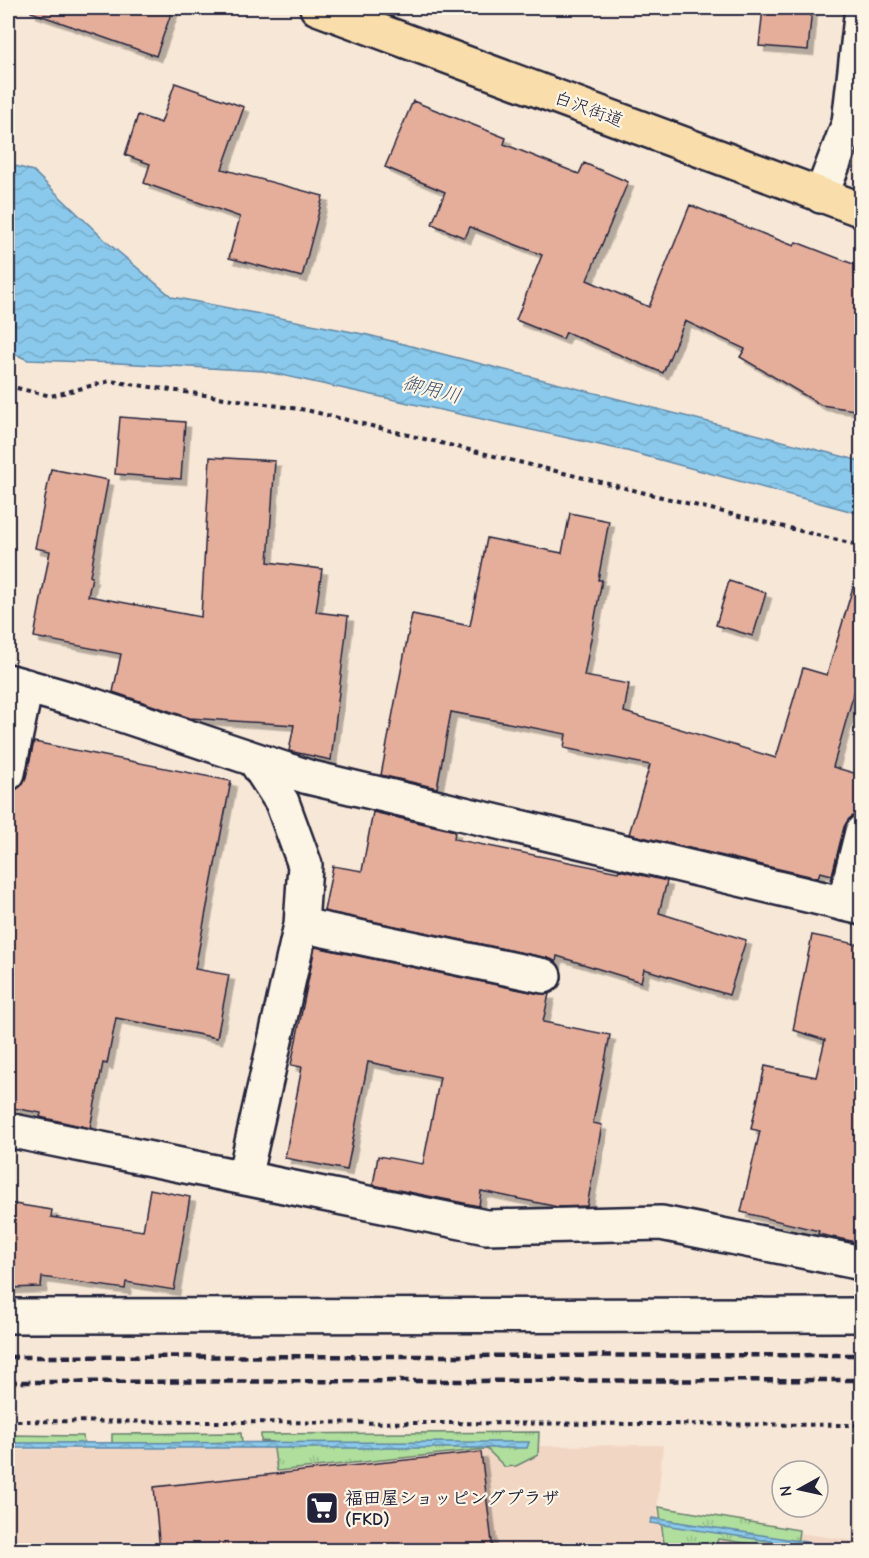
<svg xmlns="http://www.w3.org/2000/svg" width="869" height="1558" font-family="'Comic Neue','Klee One',sans-serif">
<style>
.built{fill:#f2d6c4}
.grass{fill:url(#grass-tufts);stroke:#68806c;stroke-width:1.5}
.water{fill:url(#water-waves);stroke:#6086a5;stroke-width:1.5}
.building{fill:#e5ae9b;stroke:#22223b;stroke-width:1.5;filter:url(#shadow)}
.lines{fill:none;stroke-linecap:round;stroke-linejoin:round}
.minor-casing{stroke:#22223b;stroke-width:38}
.major-casing{stroke:#22223b;stroke-width:38}
.path{stroke:#22223b;stroke-width:4;stroke-dasharray:4.5 4.5;stroke-linecap:butt}
.minor{stroke:#fcf5e5;stroke-width:33}
.major{stroke:#f9deab;stroke-width:33}
.rail{stroke:#22223b;stroke-width:4.5;stroke-dasharray:9 4.5;stroke-linecap:butt}
.labels{text-anchor:middle;stroke-width:4.5;stroke-linejoin:round;paint-order:stroke}
.street-label{font-size:18px;fill:#22223b;stroke:#fcf5e5}
.poi-label{font-size:18px;font-weight:bold;fill:#22223b;stroke:#fcf5e5;text-anchor:start}
.water-label{font-size:20px;font-style:italic;fill:#415470;stroke:#fcf5e5}
</style>
<defs>
<pattern id="grass-tufts" width="24" height="20" patternUnits="userSpaceOnUse" patternTransform="scale(1.5)"><rect width="24" height="20" fill="#afde9d"/><path d="M3 7l-1-3M5 7V3M7 7l1-3M15 17l-1-3M17 17v-4M19 17l1-3" fill="none" stroke="#96be88"/></pattern>
<pattern id="water-waves" width="16" height="10" patternUnits="userSpaceOnUse" patternTransform="scale(1.5)"><rect width="16" height="10" fill="#8ac9eb"/><path d="M0 5q4-4 8 0t8 0" fill="none" stroke="#77acca"/></pattern>
<filter id="shadow"><feDropShadow dx="5.5" dy="5.5" stdDeviation="0" flood-color="#0004"/></filter>
</defs>
<rect width="100%" height="100%" fill="#f7e7d6"/>
<filter id="ink" filterUnits="userSpaceOnUse"><feTurbulence type="fractalNoise" baseFrequency=".0167" numOctaves="2"/><feDisplacementMap in="SourceGraphic" scale="12" xChannelSelector="R" yChannelSelector="G"/><feConvolveMatrix kernelMatrix="1 2 1 2 8 2 1 2 1" color-interpolation-filters="sRGB"/></filter>
<g filter="url(#ink)">
<!-- built -->
<path class="built" d="M663,1445L657,1512L861,1542V1550H8V1450Z"/>
<!-- grass -->
<path class="grass" d="M539,1432L538,1455L516,1466L505,1467L487,1449L277,1471L273,1442L261,1441V1434Z
M241,1433L242,1442L112,1445V1434Z
M8,1435L83,1436L84,1446H8Z
M659,1507L799,1530L797,1546L795,1550H752L751,1544L718,1539L714,1550H665Z"/>
<!-- water -->
<path class="water" d="M8,164L33,171L108,243L172,297L368,335L861,461V514L627,451L263,371L118,363L28,360L8,351Z
M529,1442L527,1448H8V1443Z
M652,1518L844,1548L855,1550H829L650,1523Z"/>
<!-- building -->
<path class="building" d="M32,8H173L156,56L31,12Z
M763,8H812L808,50L759,46Z
M175,83L244,107L222,169L323,196L302,277L229,258L240,217L144,183L150,164L125,155L138,115L161,123Z
M413,101L506,138L504,144L579,174L584,163L628,182L587,280L649,307L690,205L794,246L796,242L861,267V411L821,405L740,357L745,349L685,321L663,373L566,332L563,339L516,320L542,255L470,227L465,238L432,224L445,192L385,167Z
M120,417L185,422L181,479L115,474Z
M210,457L275,461L268,562L322,569L316,612L348,616L331,760L289,751L294,725L190,718L113,692L121,654L34,637L50,551L35,548L51,469L108,480L90,576L92,577L88,596L201,617Z
M570,513L609,521L598,580H602L584,676L629,684L624,712L776,758L803,668L827,675L853,587L861,589V668L833,767L861,775V814H856L849,819L844,827L832,875L820,872L818,878L629,834L650,765L564,748L566,734L451,712L437,788L381,775L412,614L470,626L487,538L562,553Z
M729,581L766,593L753,636L716,625Z
M34,742L231,781L195,969L229,975L217,1038L116,1018L107,1064L103,1063L90,1128L40,1117L41,1113L8,1107V791H14L22,785L26,777Z
M373,812L455,831L454,839L618,872L619,870L667,881L659,913L746,940L729,995L644,969L641,982L557,956L556,962L548,958L324,911L333,866L362,871Z
M812,935L861,945V1243L818,1234L819,1231L741,1212L760,1131L751,1129L765,1066L816,1077L825,1040L793,1030Z
M315,947L540,994H549L543,1022L610,1035L593,1123L602,1125L587,1206L558,1207L481,1191L479,1206L373,1185L378,1156L423,1164L440,1077L368,1062L347,1170L285,1158L302,1067L291,1065Z
M150,1189L190,1197L174,1290L126,1282L125,1289L42,1277L41,1287L8,1288V1203L52,1210L51,1217L143,1231Z
M481,1452L493,1551H160L154,1487Z"/>
<g class="lines">
<defs>
<path id="minor" d="M821,196L849,123L862,8
M8,681L92,705L308,777L862,908
M8,773L26,686
M844,904L862,832
M301,925L544,976
M8,1130L486,1227L661,1223L862,1263
M244,1178L301,925L305,865L282,802L254,759
M8,1316L862,1315"/>
<path id="major" d="M317,8L862,210"/>
</defs>
<!-- minor casing -->
<use href="#minor" class="minor-casing"/>
<!-- major casing -->
<use href="#major" class="major-casing"/>
<!-- path -->
<path class="path" d="M8,386L51,396L110,381L306,410L862,546
M8,1421L862,1425"/>
<!-- minor -->
<use href="#minor" class="minor"/>
<!-- major -->
<use href="#major" class="major"/>
<!-- rail -->
<path class="rail" d="M8,1357L862,1355
M8,1382L862,1380"/>
</g>
</g>
<!-- icons -->
<defs>
<symbol id="supermarket-square" viewBox="-11 -11 22 22"><rect x="-9" y="-9" width="18" height="18" rx="4" fill="#22223b" stroke="#fcf5e5"/><path d="M-6-5.5h2.5l.6 2H6L4.5 2H-2.5L-4.4-4H-6ZM-1.5 3.2a1.3 1.3 0 1 0 .1 0ZM3 3.2a1.3 1.3 0 1 0 .1 0Z" fill="#fff"/></symbol>
</defs>
<g fill-rule="evenodd">
<use href="#supermarket-square" x="303" y="1489" width="38" height="38"/>
</g>
<g class="labels">
<!-- street labels -->
<g class="street-label">
<text transform="translate(589 109) rotate(20)" y="6">白沢街道</text>
</g>
<!-- poi labels -->
<g class="poi-label">
<text x="345" y="1504">福田屋ショッピングプラザ<tspan x="345" dy="21">(FKD)</tspan></text>
</g>
<!-- water labels -->
<g class="water-label">
<text transform="translate(432 389) rotate(14)" y="7">御用川</text>
</g>
</g>
<!-- margin -->
<rect width="869" height="1558" fill="none" stroke="#fcf5e5" stroke-width="30"/>
<rect x="15" y="15" width="839" height="1528" fill="none" stroke="#22223b" stroke-width="2" filter="url(#ink)"/>
<!-- north arrow -->
<g transform="translate(800 1489) rotate(262)"><circle r="28" fill="#fcf5e5" stroke="#a5a1a1" stroke-width="1.5"/>
<path d="M0-4.5L10 22L0 15L-10 22Z" fill="#22223b"/>
<text y="-9" font-size="16" font-weight="bold" text-anchor="middle" fill="#22223b">N</text>
</g>
</svg>
